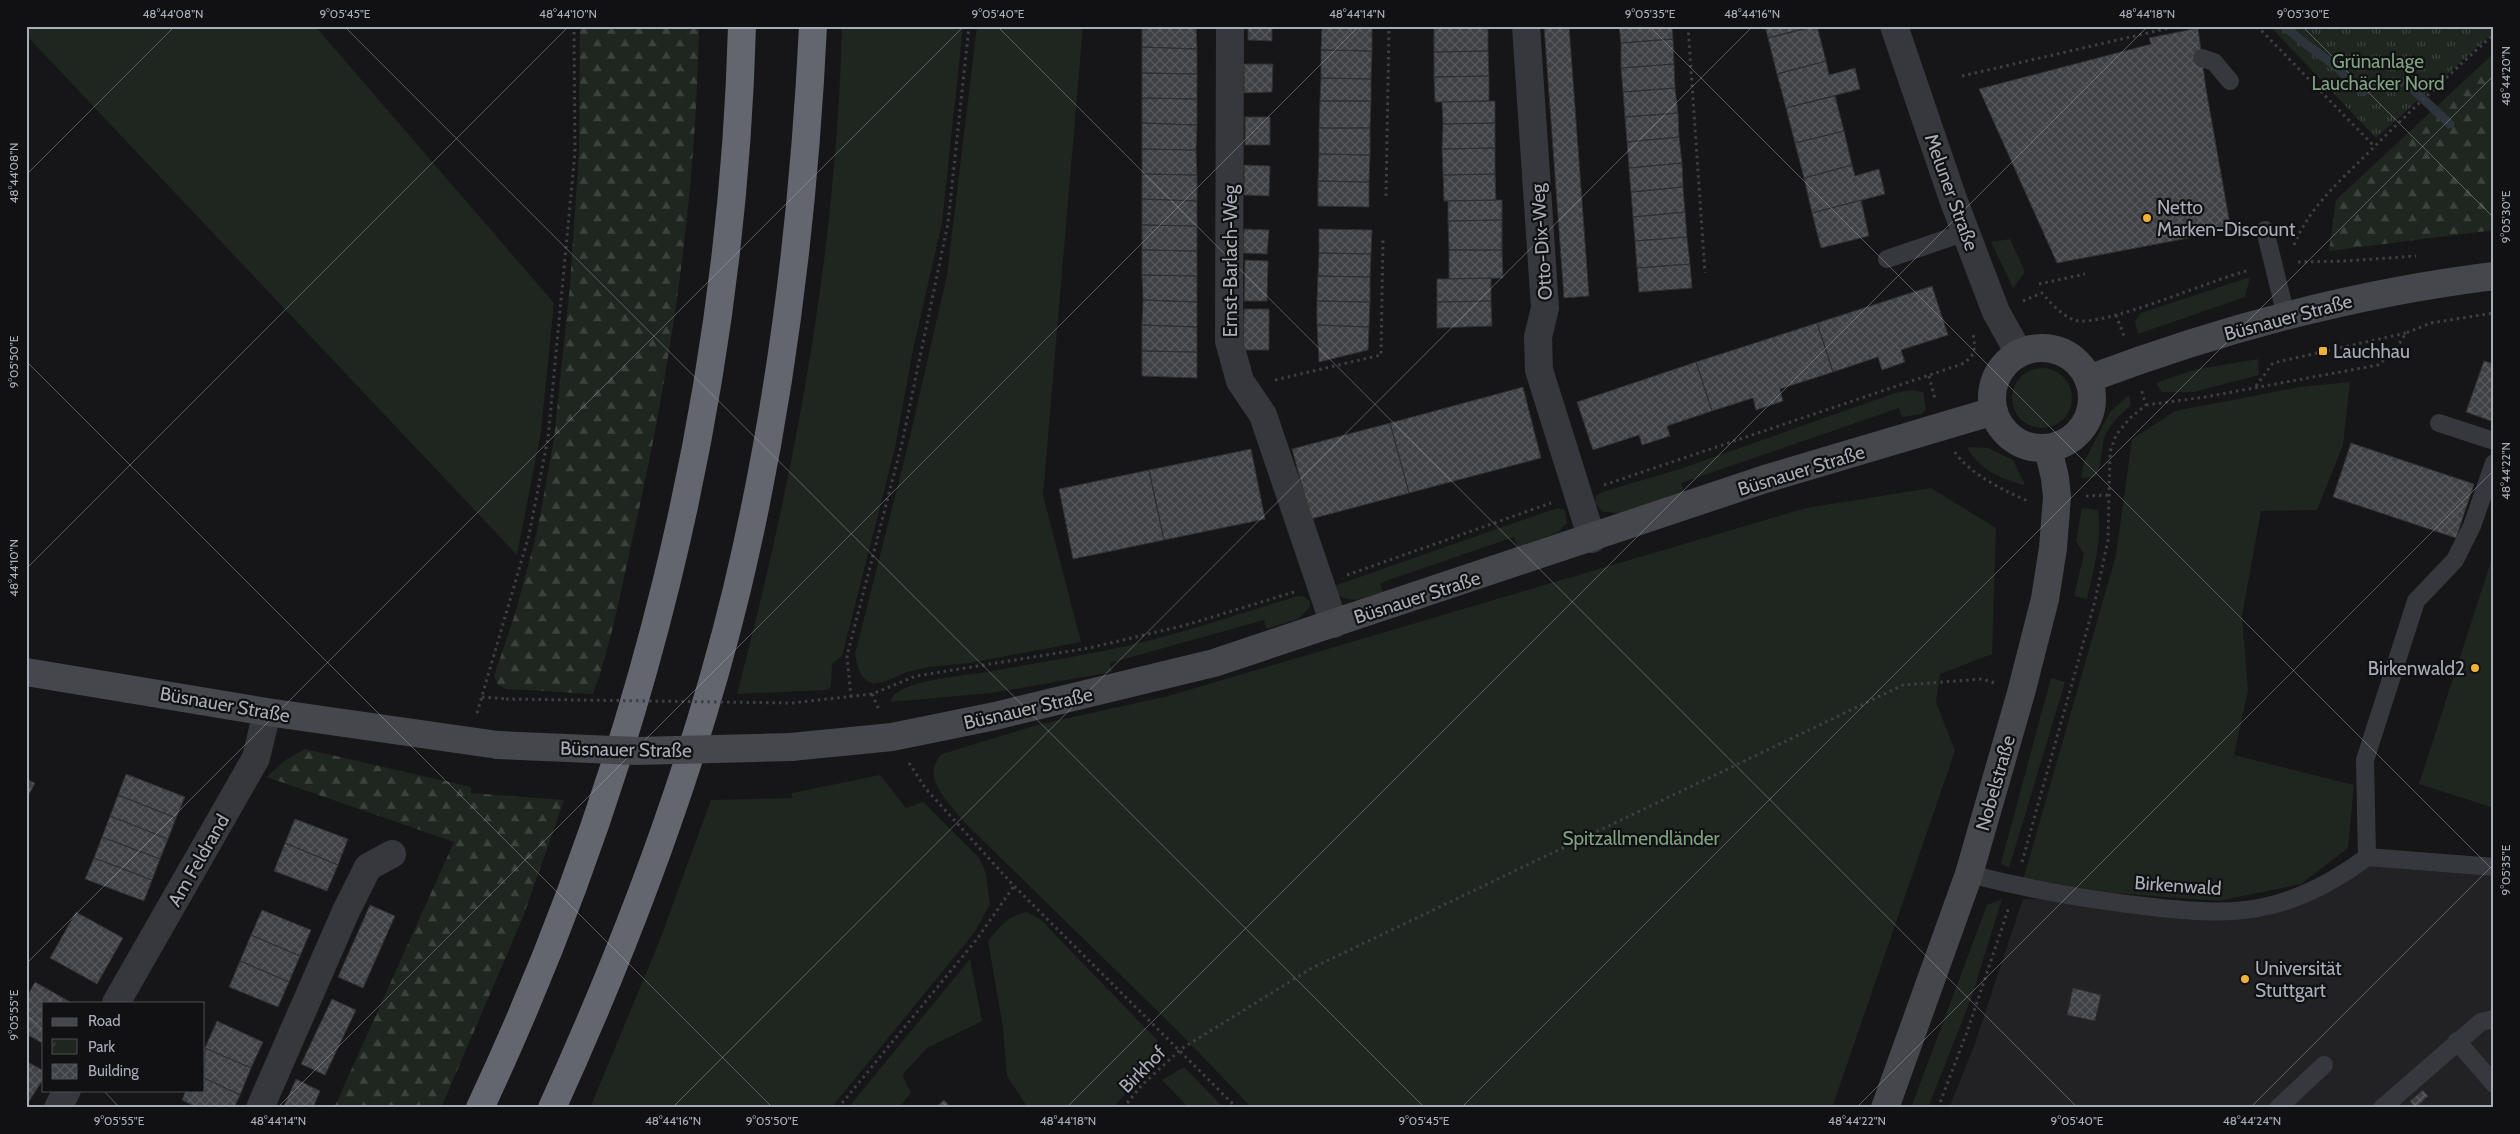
<svg xmlns="http://www.w3.org/2000/svg" width="2520" height="1134" font-family="Cabin,sans-serif">
<style>
.built{fill:#222225}
.green{fill:#1e261f}
.forest{fill:url(#forest-firs)}
.park{fill:url(#park-tufts)}
.lines{fill:none;stroke-linecap:round;stroke-linejoin:round}
.stream{stroke:#2c353c;stroke-width:9}
.building{fill:url(#building-cross-hatch);stroke:#303034}
.path{stroke:#3d3f44;stroke-width:3;stroke-dasharray:2.5 4;stroke-linecap:butt}
.lane{stroke:#37383d;stroke-width:18}
.street{stroke:#37383d;stroke-width:28}
.secondary{stroke:#45474d;stroke-width:28}
.highway{stroke:#63666e;stroke-width:28}
.path-bridge{stroke:#3d3f44;stroke-width:3;stroke-dasharray:2.5 4;stroke-linecap:butt}
.secondary-bridge{stroke:#45474d;stroke-width:28}
.ticks{fill:none;stroke:#a8adb8;stroke-width:1;stroke-opacity:0.45}
.poi-dot{fill:#f2b134;stroke:#111113;stroke-width:2}
.labels{text-anchor:middle;stroke-width:4.5;stroke-linejoin:round;paint-order:stroke}
.park-label{font-size:19px;fill:#7fa381;stroke:#111113}
.street-label{font-size:19px;fill:#a8adb8;stroke:#111113}
.poi-label{font-size:19px;fill:#a8adb8;stroke:#111113;text-anchor:start}
.neatline{fill:none;stroke:#a8adb8;stroke-width:2}
.ticks-label{font-size:12px;text-anchor:middle;fill:#a8adb8}
</style>
<defs>
<pattern id="forest-firs" width="22" height="20" patternUnits="userSpaceOnUse" patternTransform="scale(1.25)"><rect width="22" height="20" fill="#1e261f"/><path d="M5 1l3.5 6h-7zM16 11l3.5 6h-7z" fill="#3c433d"/></pattern>
<pattern id="park-tufts" width="24" height="20" patternUnits="userSpaceOnUse" patternTransform="scale(1.25)"><rect width="24" height="20" fill="#1e261f"/><path d="M3 7l-1-3M5 7V3M7 7l1-3M15 17l-1-3M17 17v-4M19 17l1-3" fill="none" stroke="#3c433d"/></pattern>
<pattern id="building-cross-hatch" width="8" height="8" patternUnits="userSpaceOnUse" patternTransform="scale(1.25)"><rect width="8" height="8" fill="#404145"/><path d="M0 0l8 8M0 8l8-8" fill="none" stroke="#595a5e"/></pattern>
</defs>
<rect width="100%" height="100%" fill="#161618"/>
<!-- built -->
<path class="built" d="M2367,857L2494,867V1108H1949L1974,1046L2023,899L2074,898L2258,908Z"/>
<!-- green -->
<path class="green" d="M26,26H315L554,303L541,432L517,555L26,35Z
M842,26H963L942,223L913,350L895,448L842,656L832,664L831,687L826,690L737,694C795,472 836,256 842,26Z
M977,26H1083L1043,495L1081,642L969,663L929,667L907,672L887,681L874,684C860,679 857,667 855,654L908,445L947,275Z
M2010,239L2025,272L2013,288L1991,242Z
M2250,277L2245,297L2138,334L2135,321L2141,313Z
M2258,359L2259,375L2194,392H2162L2156,383L2193,370Z
M2012 398a30 30 0 1 1 60 0a30 30 0 1 1-60 0Z
M2350,382L2343,445L2317,510L2261,511L2242,616L2248,691L2234,755L2354,785L2348,848L2301,884L2219,901L2114,893L2023,880L2116,555L2132,439L2175,411L2300,387Z
M1911,390L1923,392L1926,409L1922,414L1902,417L1899,408L1681,483L1684,492L1619,513L1603,512L1595,503L1596,496L1602,492L1680,469L1895,393Z
M2129,395L2131,405C2121,414 2108,425 2104,439C2101,452 2102,464 2095,477L2081,478L2084,462L2110,412Z
M1967,447L1988,448L2013,460L2025,485C2002,480 1978,469 1967,447Z
M1931,488L1996,528L1992,654L1940,674L1936,702L1955,751L1832,1108H1252L1179,1032L964,822C949,802 919,777 942,754L1037,725L1168,696L1806,508Z
M1557,508L1565,510L1567,523L1557,533L1518,547L1514,537L1380,583L1383,592C1360,598 1347,608 1331,587Z
M2082,508L2098,510C2103,538 2093,571 2087,599L2074,596L2084,554L2076,541Z
M2494,552V808L2419,784Z
M1298,596L1305,597L1310,601V607L1298,619L1266,629L1264,620L1110,663L1112,672L991,693L891,702C892,680 973,675 992,671C1036,663 1082,656 1126,646C1184,633 1241,613 1298,596Z
M2051,678L2065,682L2009,868L2001,863Z
M880,775L906,808L923,802L979,858L986,873L990,904L974,933L831,1108H590L659,942L711,800L792,798V793Z
M2002,899L1972,996L1928,1108H1911L1987,905Z
M1027,912L1040,919L1158,1041L1147,1068L1113,1108H1028L1007,1076L1003,1028L988,941C999,927 1009,915 1027,912Z
M970,959L982,1021L927,1048L902,1075L911,1093L898,1108H848Z
M1184,1067L1224,1108H1189L1162,1080Z"/>
<!-- forest -->
<path class="forest" d="M580,26H699C696,198 671,369 633,536C621,589 612,643 593,694L507,689L498,685L494,676L515,614L537,532L554,439L570,285L579,151Z
M2494,53V230L2329,251L2336,200Z
M305,749L471,787V793L564,800L523,917L441,1108H334L454,842L267,777L284,761Z"/>
<!-- park -->
<path class="park" d="M2270,26H2494V32L2376,138Z"/>
<g class="lines">
<!-- stream -->
<path class="stream" d="M2285,26C2301,43 2320,53 2338,68C2347,76 2351,86 2363,91L2387,82H2405L2450,124"/>
</g>
<!-- building -->
<path class="building" d="M1142,26H1196L1197,49L1142,47Z
M1248,26H1272V41L1248,40Z
M1322,26H1372V51L1321,50Z
M1434,26H1488V27H1434Z
M1544,26H1569L1589,296L1564,298Z
M1619,26H1672L1673,39L1621,43Z
M1765,26H1814L1768,38Z
M1817,26L1826,61L1777,74L1768,38Z
M1434,27H1488V51L1434,52Z
M2198,28L2206,89L2231,230L2057,263L1979,89L2151,44L2149,38Z
M1673,39L1674,64L1621,68V43Z
M1142,47L1197,49V74L1142,73Z
M1321,50L1372,51L1371,79L1321,78Z
M1488,51L1489,76L1434,77V52Z
M1826,61L1829,75L1855,68L1860,89L1786,108L1777,74Z
M1244,64H1273L1272,92L1244,93Z
M1674,64L1675,88L1623,92L1621,68Z
M1142,73L1197,74V99L1142,98Z
M1489,76V101L1435,102L1434,77Z
M1321,78L1371,79V101H1320Z
M1675,88L1678,113L1625,117L1623,92Z
M1835,96L1844,131L1795,143L1786,108Z
M1142,98L1197,99V125L1142,123Z
M1320,101H1371L1370,128H1319Z
M1495,101V123L1443,124L1442,102Z
M1678,113L1679,137L1627,142L1625,117Z
M1245,117H1270V145H1245Z
M1142,123L1197,125L1196,150L1142,149Z
M1495,123V148L1442,149L1443,124Z
M1319,128H1370V155L1319,154Z
M1844,131L1852,165L1804,178L1795,143Z
M1679,137L1682,163L1629,168L1627,142Z
M1495,148V174L1443,175L1442,149Z
M1142,149L1196,150L1197,175L1142,174Z
M1319,154L1370,155L1369,182L1318,181Z
M1682,163L1683,187L1631,192L1629,168Z
M1244,165L1270,166L1269,196L1244,195Z
M1852,165L1855,176L1879,169L1885,194L1812,213L1804,178Z
M1142,174L1197,175V201L1142,199Z
M1495,174L1496,200L1444,201L1443,175Z
M1318,181L1369,182V207L1318,206Z
M1683,187L1685,212L1633,217L1631,192Z
M1142,199L1197,201V226L1142,225Z
M1502,200V220L1448,221V201Z
M1861,200L1869,236L1821,248L1812,213Z
M1685,212L1687,237L1635,241L1633,217Z
M1502,220V250H1449L1448,221Z
M1142,225L1197,226V251L1142,250Z
M1244,229L1269,230L1267,254L1243,253Z
M1319,229L1372,230L1371,254L1319,253Z
M1687,237L1690,264L1637,268L1635,241Z
M1142,250L1197,251V276L1142,275Z
M1449,250H1502L1503,278L1449,279Z
M1319,253L1371,254L1370,277L1318,276Z
M1245,260L1268,261L1267,301H1244Z
M1690,264L1692,288L1639,292L1637,268Z
M1142,275L1197,276V302L1143,300Z
M1318,276L1370,277V302L1317,301Z
M1491,278V301L1437,302V279Z
M1932,286L1948,335L1901,350L1905,362L1882,370L1878,357L1833,372L1817,323Z
M1143,300L1197,302V327L1142,325Z
M1317,301L1370,302L1369,327L1317,325Z
M1491,301L1492,326L1437,328V302Z
M1244,309H1269V350H1243Z
M1817,323L1833,372L1780,389L1783,401L1756,410L1753,398L1712,411L1696,362Z
M1142,325L1197,327V352L1142,351Z
M1317,325L1369,327L1368,350L1319,362Z
M1142,351L1197,352V378L1142,376Z
M2484,361L2494,364V422L2466,412Z
M1696,362L1712,411L1667,426L1670,436L1642,445L1639,435L1593,450L1577,402Z
M1523,387L1541,458L1409,493L1390,423Z
M1390,423L1409,493L1311,519L1292,449Z
M2351,443L2474,484L2456,538L2333,497Z
M1251,449L1265,519L1164,540L1149,470Z
M1149,470L1164,540L1073,559L1059,489Z
M126,774L185,797L176,818L118,795Z
M26,779L35,783L26,800Z
M118,795L176,818L168,839L110,816Z
M110,816L168,839L160,859L102,837Z
M295,819L348,839L338,865L285,843Z
M102,837L160,859L152,880L94,858Z
M285,843L338,865L327,891L274,871Z
M94,858L152,880L144,901L85,879Z
M370,905L395,916L363,988L338,977Z
M262,910L311,930L300,956L251,935Z
M76,912L123,938L97,984L50,958Z
M251,935L300,956L289,982L240,961Z
M240,961L289,982L278,1007L229,987Z
M35,982L72,1003H44V1044L26,1034V998Z
M2073,988L2101,995L2095,1021L2067,1015Z
M332,999L356,1010L325,1075L301,1064Z
M217,1021L263,1042L251,1068L205,1048Z
M205,1048L251,1068L240,1095L204,1078Z
M26,1061L44,1071V1078L26,1106Z
M204,1078L240,1095L234,1108H198L182,1100L186,1090H204Z
M296,1079L320,1091L313,1108H283Z
M2423,1090L2428,1096L2415,1108L2410,1101Z
M944,1100L951,1108H935Z"/>
<g class="lines">
<!-- path -->
<path class="path" d="M1688,26L1705,273
M2257,26L2375,147
M1962,76L2178,26
M1386,196L1389,26
M2294,245C2310,206 2341,180 2370,151C2410,111 2452,72 2494,34
M2298,262L2346,261L2416,256
M2039,284L2085,274
M2023,301L2042,293C2051,303 2061,315 2074,320C2101,329 2215,278 2250,270
M2116,315L2124,336
M1929,376L1935,399
M1275,380L1381,355L1383,238
M2256,386L2273,363L2406,333
M2146,405L2205,397L2378,365L2394,352L2406,333L2431,323L2494,313
M1955,452C1968,473 2006,492 2028,501
M1604,485L1962,364C1975,356 1976,349 1973,334
M2086,496L2109,495
M1347,575L1551,503
M872,694L879,710
M482,697L506,699
M851,697L847,656L902,443L948,223L969,26
M792,703L872,694L916,676L1089,648L1186,625L1294,592
M477,713L529,535L548,438L575,152L574,26
M909,763L926,789L1014,886L1237,1108
M2022,862L2095,601L2108,540L2110,452L2116,435L2130,418L2146,405L2141,389
M838,1108L977,939L1014,886
M1123,1108L1142,1085L1181,1049L1312,968L1903,685L1982,679L1995,683
M1938,1108L1967,1032L2009,907"/>
<!-- lane -->
<path class="lane" d="M2202,58L2214,62L2230,81
M2265,230L2286,316
M1887,259L1966,232
M2439,423L2494,441
M2367,857L2365,760L2416,601L2455,560L2472,526L2494,463
M1969,874C2028,889 2083,899 2144,906C2182,910 2220,915 2258,908C2297,901 2335,881 2367,857L2494,867
M2457,1041L2494,1084
M2278,1108L2324,1065
M2382,1108L2481,1022L2494,1019"/>
<!-- street -->
<path class="street" d="M1230,26L1229,341L1240,381L1263,415L1334,624
M1526,26L1545,308L1538,337L1539,370L1592,539
M1894,26L1953,199L1996,312L2019,353
M116,1003L256,758L267,712
M58,1108L67,1090
M260,1108L346,911L368,867L392,854"/>
<!-- secondary -->
<path class="secondary" d="M1992 398a50 50 0 1 1 100 0a50 50 0 1 1-100 0Z
M2088,379C2218,330 2355,293 2494,276
M26,672L267,712L498,745
M791,747L892,737L995,716L1214,663L1765,479L1994,411
M1885,1108L1969,874L2021,693L2045,599L2053,548L2057,497L2055,478L2048,448"/>
<!-- highway -->
<path class="highway" d="M480,1108C639,769 732,401 742,26
M552,1108C628,941 694,767 737,589C781,405 804,215 813,26"/>
<!-- path-bridge -->
<path class="path-bridge" d="M506,699L792,703"/>
<!-- secondary-bridge -->
<path class="secondary-bridge" d="M498,745L637,751L791,747"/>
</g>
<!-- ticks -->
<path class="ticks" d="M344,26L1425,1108M997,26L2078,1108M1649,26L2494,871M2302,26L2494,218M26,175L175,26M26,361L773,1108M26,569L569,26M26,964L964,26M26,1014L44,1031M103,1090L120,1108M277,1108L1359,26M672,1108L1753,26M1066,1108L2148,26M1461,1108L2494,75M1856,1108L2494,470M2250,1108L2494,864"/>
<!-- markers -->
<g class="poi-dot">
<circle cx="2147" cy="218" r="5"/>
<rect x="2318" y="346" width="10" height="10" rx="2.5"/>
<circle cx="2475" cy="668" r="5"/>
<circle cx="2245" cy="979" r="5"/>
</g>
<g class="labels">
<!-- park labels -->
<g class="park-label">
<text x="2378" y="68">Grünanlage<tspan x="2378" dy="22">Lauchäcker Nord</tspan></text>
<text x="1641" y="845">Spitzallmendländer</text>
</g>
<!-- street labels -->
<g class="street-label">
<text transform="translate(1952 192) rotate(70)" y="7">Meluner Straße</text>
<text transform="translate(1541 242) rotate(-94)" y="7">Otto-Dix-Weg</text>
<text transform="translate(1230 261) rotate(-90)" y="7">Ernst-Barlach-Weg</text>
<text transform="translate(2288 317) rotate(-15)" y="7">Büsnauer Straße</text>
<text transform="translate(1801 470) rotate(-17)" y="7">Büsnauer Straße</text>
<text transform="translate(1417 597) rotate(-18)" y="7">Büsnauer Straße</text>
<text transform="translate(225 704) rotate(10)" y="7">Büsnauer Straße</text>
<text transform="translate(1028 708) rotate(-13)" y="7">Büsnauer Straße</text>
<text transform="translate(626 749) rotate(1)" y="7">Büsnauer Straße</text>
<text transform="translate(1995 783) rotate(-74)" y="7">Nobelstraße</text>
<text transform="translate(198 860) rotate(-60)" y="7">Am Feldrand</text>
<text transform="translate(2178 885) rotate(4)" y="7">Birkenwald</text>
<text transform="translate(1142 1069) rotate(-45)" y="7">Birkhof</text>
</g>
<!-- poi labels -->
<g class="poi-label">
<text x="2157" y="214">Netto<tspan x="2157" dy="22">Marken-Discount</tspan></text>
<text x="2333" y="358">Lauchhau</text>
<text x="2465" y="675" text-anchor="end">Birkenwald2</text>
<text x="2255" y="975">Universität<tspan x="2255" dy="22">Stuttgart</tspan></text>
</g>
</g>
<!-- border -->
<rect width="2520" height="1134" fill="none" stroke="#111113" stroke-width="55"/>
<!-- legend -->
<rect x="42" y="1002" width="162" height="90" fill="#111113" stroke="#4d4f55"/>
<rect x="52" y="1018" width="25" height="8" fill="#45474d" stroke="#4d4f55"/>
<text x="88" y="1026" font-size="15" fill="#a8adb8">Road</text>
<rect x="52" y="1039" width="25" height="15" fill="url(#park-tufts)" stroke="#4d4f55"/>
<text x="88" y="1052" font-size="15" fill="#a8adb8">Park</text>
<rect x="52" y="1064" width="25" height="15" fill="url(#building-cross-hatch)" stroke="#4d4f55"/>
<text x="88" y="1076" font-size="15" fill="#a8adb8">Building</text>
<rect x="28" y="28" width="2464" height="1078" class="neatline"/>
<g class="ticks-label">
<text x="173" y="18">48°44'08"N</text>
<text x="345" y="18">9°05'45"E</text>
<text x="568" y="18">48°44'10"N</text>
<text x="998" y="18">9°05'40"E</text>
<text x="1357" y="18">48°44'14"N</text>
<text x="1650" y="18">9°05'35"E</text>
<text x="1752" y="18">48°44'16"N</text>
<text x="2147" y="18">48°44'18"N</text>
<text x="2303" y="18">9°05'30"E</text>
<text transform="translate(2506 76) rotate(-90)" y="4">48°44'20"N</text>
<text transform="translate(14 173) rotate(-90)" y="4">48°44'08"N</text>
<text transform="translate(2506 217) rotate(-90)" y="4">9°05'30"E</text>
<text transform="translate(14 362) rotate(-90)" y="4">9°05'50"E</text>
<text transform="translate(2506 471) rotate(-90)" y="4">48°44'22"N</text>
<text transform="translate(14 568) rotate(-90)" y="4">48°44'10"N</text>
<text transform="translate(2506 870) rotate(-90)" y="4">9°05'35"E</text>
<text transform="translate(14 1015) rotate(-90)" y="4">9°05'55"E</text>
<text x="119" y="1125">9°05'55"E</text>
<text x="278" y="1125">48°44'14"N</text>
<text x="673" y="1125">48°44'16"N</text>
<text x="772" y="1125">9°05'50"E</text>
<text x="1068" y="1125">48°44'18"N</text>
<text x="1424" y="1125">9°05'45"E</text>
<text x="1857" y="1125">48°44'22"N</text>
<text x="2077" y="1125">9°05'40"E</text>
<text x="2252" y="1125">48°44'24"N</text>
</g>
</svg>
